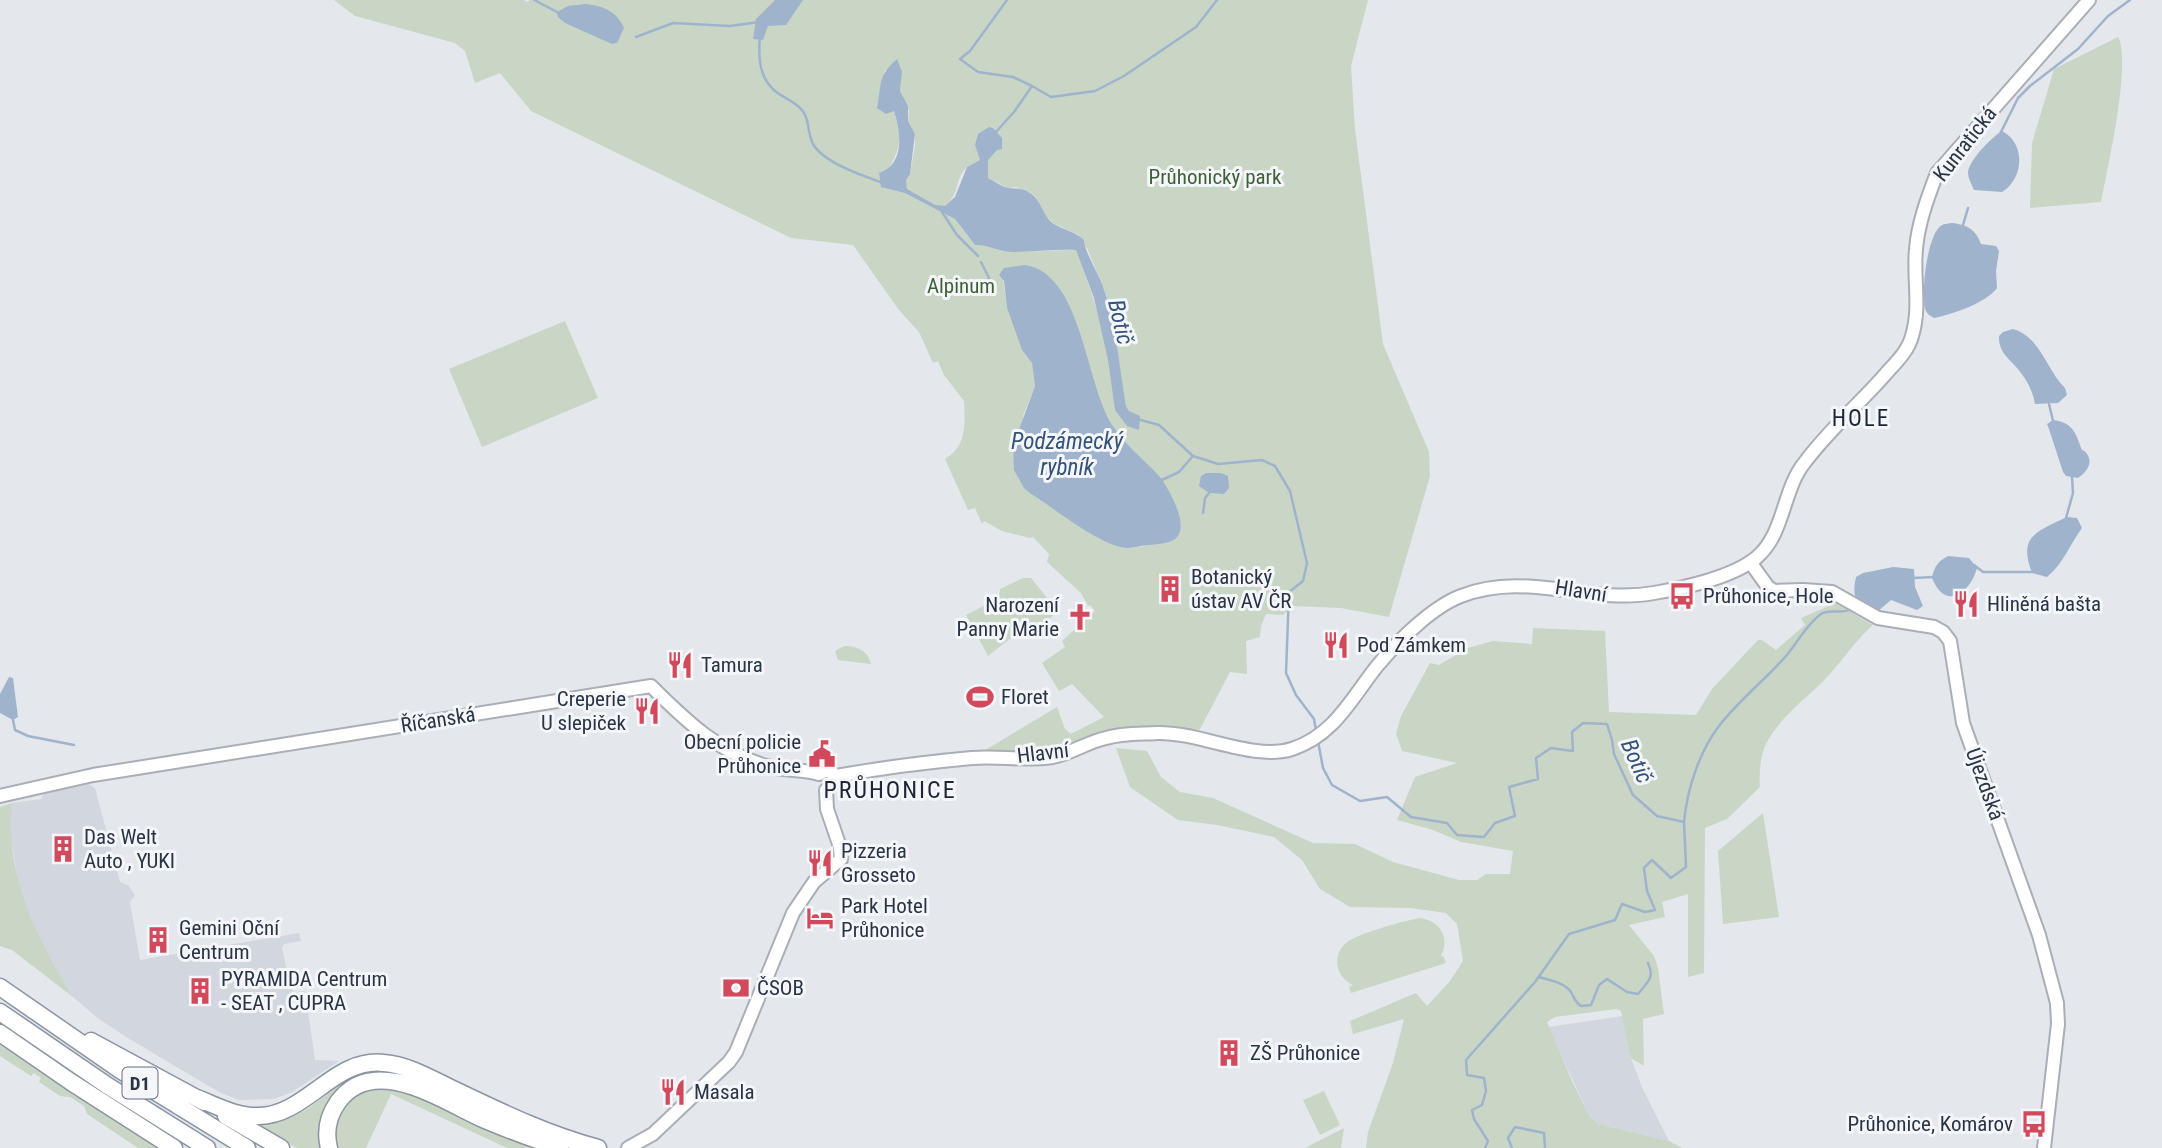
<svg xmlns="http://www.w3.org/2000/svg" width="2162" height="1148" font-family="'Roboto Condensed',sans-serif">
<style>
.built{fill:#d2d6de}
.green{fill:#c9d6c5;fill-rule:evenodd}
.water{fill:#9fb4cc}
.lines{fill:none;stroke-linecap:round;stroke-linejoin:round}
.stream{stroke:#9fb4cc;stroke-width:2.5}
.secondary-casing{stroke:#a9aeb7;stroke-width:16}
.highway-casing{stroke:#8b94a3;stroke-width:19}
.secondary{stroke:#fff;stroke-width:12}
.highway{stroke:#fff;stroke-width:16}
.labels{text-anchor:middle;stroke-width:6;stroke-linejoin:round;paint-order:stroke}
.shield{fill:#f4f6f9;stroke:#676e7b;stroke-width:2}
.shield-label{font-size:19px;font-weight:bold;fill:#2b3445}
.street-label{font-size:21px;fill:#2b3445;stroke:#f4f6f9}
.park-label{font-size:21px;fill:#3f6138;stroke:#f4f6f9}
.poi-label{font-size:21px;fill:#2b3445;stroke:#f4f6f9;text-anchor:start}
.water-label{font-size:23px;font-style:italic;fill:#34527a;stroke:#f4f6f9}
.neighbourhood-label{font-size:23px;letter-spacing:2px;fill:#1d2536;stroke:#f4f6f9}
.quarter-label{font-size:24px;letter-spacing:2px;fill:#1d2536;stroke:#f4f6f9}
</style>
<rect width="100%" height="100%" fill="#e4e7ec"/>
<!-- built -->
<path class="built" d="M88,784L95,788L120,882L128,885L135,895L130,902L140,960L299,933L301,941L284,944L282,948L291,989L295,992L305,991L315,1060L339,1061L292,1092L274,1099L239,1100L219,1092L131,1040L99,1019L73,997L48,958L20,893L9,826L12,803L41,799L44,794Z
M1623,1016L1631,1058L1642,1087L1669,1141L1598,1124L1589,1115L1548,1027Z"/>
<!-- green -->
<path class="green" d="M334,0H524L528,2L529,0H1368L1351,66L1355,129L1372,260L1383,344L1429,452L1430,476L1389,617L1341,608L1293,606L1283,615L1266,614L1261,626L1260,637L1246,641L1247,674L1230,672L1199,731L1134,729L1105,732L1075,747L1041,754L982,752L1057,707L1065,729L1071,734L1104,717L1072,684L1059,691L1042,663L1065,647L1062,641L1095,611L1090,605L1088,606L1081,593L1047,562L1049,554L1033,537L1030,538L1002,531L984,521L982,524L975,508L968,510L945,459C967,446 965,424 964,401L944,375L938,361L933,363L919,332L899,310L853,245L791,238L531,111L500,73L475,83L465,51L455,43L355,16ZM885,70L902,72L900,91L909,111L908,121L915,134V146L910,174L905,180L907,189L882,182C897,151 905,148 894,111L877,107ZM996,150L987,160L988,178L1008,188L1016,187L1031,193L1036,197L1046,216L1053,223L1079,235L1083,246L1087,248L1103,287L1126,406L1129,411H1115C1112,355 1096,301 1076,250C1055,250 1034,252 1013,252C999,252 989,245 975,245L955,219L945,213V206C961,192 954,182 965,169C969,165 976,163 981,160L977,152ZM1003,278L1068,304C1087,343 1088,389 1112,425C1133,457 1190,493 1178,536C1163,542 1147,546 1131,548C1110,550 1052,507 1031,494L1023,416L1035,386L1032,363L1022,349L1007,308Z
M2118,37C2132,61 2107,170 2101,202L2030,208L2032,143L2054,69Z
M565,321L598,398L482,447L449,369Z
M1023,578H1031L1056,609L1055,614L1028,636L1016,634L988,656L966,615L999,598L1000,589Z
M1833,602L1873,625C1856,640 1844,658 1829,675C1809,697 1780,716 1766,744C1760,756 1759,773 1760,787L1727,819L1705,828L1704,973L1688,977V894L1662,902L1665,917L1629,925L1654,956L1658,968L1664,1014L1643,1019L1644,1066L1631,1058L1621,1011L1616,1009L1555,1017L1547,1022L1572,1081L1589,1115L1598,1124L1669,1141L1682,1148H1366L1368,1132L1393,1063L1404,1019L1353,1034L1350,1021L1416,993L1427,1006L1450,981L1463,961L1457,924L1446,913L1410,908L1350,907L1320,889L1302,860L1274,837L1217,825L1178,820L1130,787L1116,748L1147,751L1161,777L1180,792L1213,798L1313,843L1355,844L1393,862L1459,880H1477L1486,874H1510L1513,851L1461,842L1433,830L1397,820L1415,777L1457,763L1402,751L1396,734L1401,716L1430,663L1439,665L1468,648L1493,641L1532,644L1533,628L1605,631L1609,712L1696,715L1712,689L1758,640H1762L1776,650L1805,625L1801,618L1831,605Z
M844,646C856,646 868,650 871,664L838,660L835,651Z
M12,803C4,873 37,939 73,997L12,950L0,946V807Z
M1763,813L1779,917L1723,924L1718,851Z
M1421,918C1441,922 1450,938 1441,956L1444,957L1446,963L1351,993L1349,987L1353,985C1344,981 1338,973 1337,963C1337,955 1340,948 1346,943C1356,934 1406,920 1421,918Z
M0,1043L158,1148H138L87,1114L84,1106L70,1097L60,1096L39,1082L41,1078L34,1073L31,1076L0,1056Z
M377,1073C335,1083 317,1105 321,1148H297L259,1128L262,1124C273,1122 284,1120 294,1116C327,1101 336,1076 377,1073Z
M397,1087L532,1148H507L391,1094L366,1148H333L336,1113L363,1089Z
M1324,1091L1340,1125L1320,1135L1303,1100Z
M1344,1128L1341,1148H1305Z"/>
<!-- water -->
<path class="water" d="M775,0H803L786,25L768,26L763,40L753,39L756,19Z
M586,4C603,6 617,11 624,28L617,43L612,44L565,23L558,17L557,12L568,6Z
M897,59L902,72L900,91L908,106V121L915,134L910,174L906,180L907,189L935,205L945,206L955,197L967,167L980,160L975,145L978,134L989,127L993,128L1002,138V149L997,150L988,160V178C994,181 1002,187 1009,188C1017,189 1022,188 1030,193C1042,200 1042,216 1054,224C1064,230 1076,232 1084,240C1083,248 1098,273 1102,284C1116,322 1119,366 1126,406L1129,411L1140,416L1139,430L1127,426L1115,410L1108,360L1094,298L1076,250C1055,249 1034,252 1013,252C999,252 989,245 975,245L955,219L905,193L881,187L879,173C905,164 901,133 894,111L886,114L877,108C882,83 877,77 897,59Z
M2002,131C2026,143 2024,179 2002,192L1974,190C1972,185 1968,178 1968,173C1968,161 1992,137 2002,131Z
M1953,223C1968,225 1976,230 1981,244L1996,246L1999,251L1996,271L1997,288C1986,303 1953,314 1934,318C1930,315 1928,315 1926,311C1920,296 1927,233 1942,225C1943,224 1952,223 1953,223Z
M1025,265C1083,274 1085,385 1113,426C1126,446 1145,460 1160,477C1169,489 1191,527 1175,539C1168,544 1157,544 1149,545C1142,545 1135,548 1128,548C1103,548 1054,508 1031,494L1024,488L1014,470L1013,446L1035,386L1032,363L1022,350L1007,308L1004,281L999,275L1004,268Z
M2013,329C2040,336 2047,371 2065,388L2067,395L2058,403L2035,404C2033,392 2028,382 2021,373C2012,360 1998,354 1999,336L2003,332Z
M2053,420C2070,422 2075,430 2080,445C2083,454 2082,447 2087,454C2094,464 2085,473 2078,478L2066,476L2063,472L2049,429L2047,424Z
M1206,473H1221L1228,476L1229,488L1224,494L1209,493L1199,486L1201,476Z
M2067,517L2077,518L2082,528C2070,544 2064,563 2047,577L2032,573C2018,536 2036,532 2067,517Z
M1948,556L1969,558L1977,568C1970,594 1945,611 1932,578C1934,567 1938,561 1948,556Z
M1893,567L1914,569L1915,587L1923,606L1917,610L1891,600L1877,612C1857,603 1851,600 1856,577L1863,573Z
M9,677L13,678L18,717L13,720L0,713V694Z"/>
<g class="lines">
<!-- stream -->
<path class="stream" d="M534,0L559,13
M760,36C758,58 759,81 779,94C787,99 796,103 801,109C810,118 807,133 813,144C824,163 863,176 883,183
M636,37L673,23L730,26L759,22
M1032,86L1051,97L1095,91L1124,76L1196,27L1217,0
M995,133L1014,112L1032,86L1013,77L978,72L960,59L970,51L1007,0
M2000,134L2018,98L2030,86L2078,49L2108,16L2130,0
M942,212L957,235L978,256
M1963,225L1968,208
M981,262L990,280
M2049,404L2053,421
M1137,419L1159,425L1193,456L1218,464L1262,460L1275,466L1290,491L1307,563L1303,581L1289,592L1286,673L1296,695L1314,719L1316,731
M1160,479L1162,480L1179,472L1193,456
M1203,513L1205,498L1209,493
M2066,518L2073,493L2072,477
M1974,565L1983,572H2033
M1913,578L1934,577
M13,720L15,730L28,736L74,745
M1318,741L1323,768L1332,785L1360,801L1387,797L1411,817L1447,823L1457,835L1484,837L1495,823L1515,816L1509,787L1538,779L1536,758L1551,748L1573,751L1572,732L1583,723L1607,724L1612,740L1614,754L1633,795L1657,816L1684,822L1686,867L1671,878L1652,860L1644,868L1647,891L1655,910L1645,912L1622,904L1615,920L1569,934L1535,982L1466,1060L1467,1075L1484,1078L1486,1091L1482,1105L1472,1110L1474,1119L1488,1141L1485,1148
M1684,822C1687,790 1699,752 1719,726C1738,701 1765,680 1786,656C1797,643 1807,624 1821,614C1830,608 1842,615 1851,609
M1539,977C1550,980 1565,983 1571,992C1575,999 1575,1002 1581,1006L1591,1005L1599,985L1607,979L1627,992L1638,994C1648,981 1655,978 1648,963
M1512,1148L1508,1138L1515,1127L1544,1133L1545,1148"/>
<defs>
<path id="secondary" d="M1750,562L1768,587L1774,591L1803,590L1832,592L1878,618L1934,627L1943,632L1950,641L1963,723L2039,935L2057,1003L2058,1024L2044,1148
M819,774L827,770L836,776C881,768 927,762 972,758C998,756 1026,761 1052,757C1071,754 1087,742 1106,738C1122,733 1140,734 1157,733C1200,732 1253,761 1292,749C1335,735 1352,697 1378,665C1398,641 1432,607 1461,596C1526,570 1588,605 1654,593C1684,588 1733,577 1756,558C1785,534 1782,490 1805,462C1828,431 1858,405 1883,377C1894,364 1908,352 1912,336C1921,307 1913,278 1916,249C1918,223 1928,197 1937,173L2089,0
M0,796L93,775L651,686C686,721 721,755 771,767C787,771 803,769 819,774
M628,1148L653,1134L729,1062L736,1052L793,913L814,882L841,859L840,847L827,809L826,790"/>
<path id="highway" d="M0,987L120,1070L247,1148
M0,1012L108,1086L207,1148
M0,1033L71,1082L174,1148
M91,1041L204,1102
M197,1098C217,1106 237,1117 259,1116C307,1115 334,1057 384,1063C410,1065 435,1081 459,1092C505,1114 549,1135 598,1148
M226,1116L281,1148
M329,1148C325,1132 328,1116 338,1102C374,1052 444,1102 485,1120C509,1130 534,1140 560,1147"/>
</defs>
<!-- secondary casing -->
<use href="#secondary" class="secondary-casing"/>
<!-- highway casing -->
<use href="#highway" class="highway-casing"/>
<!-- secondary -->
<use href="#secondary" class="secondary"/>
<!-- highway -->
<use href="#highway" class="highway"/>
</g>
<!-- icons -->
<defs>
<symbol id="building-bare" viewBox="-9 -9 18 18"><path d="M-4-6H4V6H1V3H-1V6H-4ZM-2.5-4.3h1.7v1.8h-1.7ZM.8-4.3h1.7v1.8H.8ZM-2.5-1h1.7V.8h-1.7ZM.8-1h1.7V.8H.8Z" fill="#d1495b" stroke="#f4f6f9" stroke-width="2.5" paint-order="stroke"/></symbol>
<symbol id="bus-bare" viewBox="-9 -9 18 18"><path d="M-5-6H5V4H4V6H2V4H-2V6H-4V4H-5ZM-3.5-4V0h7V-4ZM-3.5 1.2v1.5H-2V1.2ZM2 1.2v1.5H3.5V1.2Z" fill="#d1495b" stroke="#f4f6f9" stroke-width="2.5" paint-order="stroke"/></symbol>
<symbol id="restaurant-bare" viewBox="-9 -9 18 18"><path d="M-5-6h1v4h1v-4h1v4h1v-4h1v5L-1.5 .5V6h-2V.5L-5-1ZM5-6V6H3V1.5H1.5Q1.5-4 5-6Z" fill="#d1495b" stroke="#f4f6f9" stroke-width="2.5" paint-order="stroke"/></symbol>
<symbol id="church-bare" viewBox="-9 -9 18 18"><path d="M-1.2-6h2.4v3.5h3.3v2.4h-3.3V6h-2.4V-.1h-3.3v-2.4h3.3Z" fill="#d1495b" stroke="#f4f6f9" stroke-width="2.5" paint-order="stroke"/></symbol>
<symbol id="stadium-bare" viewBox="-9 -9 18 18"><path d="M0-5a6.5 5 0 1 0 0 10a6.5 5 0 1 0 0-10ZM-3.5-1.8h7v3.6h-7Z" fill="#d1495b" stroke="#f4f6f9" stroke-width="2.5" paint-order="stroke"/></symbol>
<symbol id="civic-bare" viewBox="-9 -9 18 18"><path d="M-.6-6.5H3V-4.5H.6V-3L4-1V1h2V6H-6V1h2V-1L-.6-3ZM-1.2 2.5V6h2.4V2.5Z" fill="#d1495b" stroke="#f4f6f9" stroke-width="2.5" paint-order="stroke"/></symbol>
<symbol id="hotel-bare" viewBox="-9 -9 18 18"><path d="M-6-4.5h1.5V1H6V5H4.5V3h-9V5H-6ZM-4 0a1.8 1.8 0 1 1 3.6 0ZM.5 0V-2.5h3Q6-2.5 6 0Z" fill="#d1495b" stroke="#f4f6f9" stroke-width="2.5" paint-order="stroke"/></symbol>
<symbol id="bank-bare" viewBox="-9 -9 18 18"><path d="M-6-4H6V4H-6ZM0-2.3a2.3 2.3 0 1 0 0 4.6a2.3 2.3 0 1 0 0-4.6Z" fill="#d1495b" stroke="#f4f6f9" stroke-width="2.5" paint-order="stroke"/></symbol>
</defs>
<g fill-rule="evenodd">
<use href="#building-bare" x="1151" y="570" width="38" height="38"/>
<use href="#bus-bare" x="1663" y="577" width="38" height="38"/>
<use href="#restaurant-bare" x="1947" y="585" width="38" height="38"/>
<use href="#church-bare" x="1061" y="598" width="38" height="38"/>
<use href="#restaurant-bare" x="1317" y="626" width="38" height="38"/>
<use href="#restaurant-bare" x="661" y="646" width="38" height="38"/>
<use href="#stadium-bare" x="961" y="678" width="38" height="38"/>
<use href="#restaurant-bare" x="628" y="692" width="38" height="38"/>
<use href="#civic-bare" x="803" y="735" width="38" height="38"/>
<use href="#building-bare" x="44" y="830" width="38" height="38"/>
<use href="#restaurant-bare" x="801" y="844" width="38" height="38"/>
<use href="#hotel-bare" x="801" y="899" width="38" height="38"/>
<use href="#building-bare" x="139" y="921" width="38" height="38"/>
<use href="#bank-bare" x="717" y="969" width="38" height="38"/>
<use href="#building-bare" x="181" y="972" width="38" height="38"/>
<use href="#building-bare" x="1210" y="1034" width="38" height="38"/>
<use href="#restaurant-bare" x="654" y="1073" width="38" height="38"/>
<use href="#bus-bare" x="2015" y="1105" width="38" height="38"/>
</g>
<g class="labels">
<!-- shield labels -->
<rect class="shield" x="122.5" y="1067.5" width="35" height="31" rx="5"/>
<g class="shield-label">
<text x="140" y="1090">D1</text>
</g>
<!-- street labels -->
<g class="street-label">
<text transform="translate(1965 144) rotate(-52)" y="7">Kunratická</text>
<text transform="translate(1581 591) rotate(9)" y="7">Hlavní</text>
<text transform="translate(438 720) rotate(-9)" y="7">Říčanská</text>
<text transform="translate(1043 753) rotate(-7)" y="7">Hlavní</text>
<text transform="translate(1985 784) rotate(70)" y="7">Újezdská</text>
</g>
<!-- park labels -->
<g class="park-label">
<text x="1215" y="184">Průhonický park</text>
<text x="961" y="293">Alpinum</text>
</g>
<!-- poi labels -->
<g class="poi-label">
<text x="1191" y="584">Botanický<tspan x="1191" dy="24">ústav AV ČR</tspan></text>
<text x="1703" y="603">Průhonice, Hole</text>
<text x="1987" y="611">Hliněná bašta</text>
<text x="1059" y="612" text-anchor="end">Narození<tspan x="1059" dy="24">Panny Marie</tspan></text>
<text x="1357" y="652">Pod Zámkem</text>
<text x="701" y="672">Tamura</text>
<text x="1001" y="704">Floret</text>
<text x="626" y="706" text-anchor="end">Creperie<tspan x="626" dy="24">U slepiček</tspan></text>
<text x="801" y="749" text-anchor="end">Obecní policie<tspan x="801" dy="24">Průhonice</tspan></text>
<text x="84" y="844">Das Welt<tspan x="84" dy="24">Auto , YUKI</tspan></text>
<text x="841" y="858">Pizzeria<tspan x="841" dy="24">Grosseto</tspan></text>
<text x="841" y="913">Park Hotel<tspan x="841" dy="24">Průhonice</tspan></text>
<text x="179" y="935">Gemini Oční<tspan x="179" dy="24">Centrum</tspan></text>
<text x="221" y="986">PYRAMIDA Centrum<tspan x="221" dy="24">- SEAT , CUPRA</tspan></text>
<text x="757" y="995">ČSOB</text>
<text x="1250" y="1060">ZŠ Průhonice</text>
<text x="694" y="1099">Masala</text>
<text x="2013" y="1131" text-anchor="end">Průhonice, Komárov</text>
</g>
<!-- water labels -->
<g class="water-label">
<text transform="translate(1121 322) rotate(77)" y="8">Botič</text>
<text x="1067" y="449">Podzámecký<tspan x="1067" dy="26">rybník</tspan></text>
<text transform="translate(1637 761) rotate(66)" y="8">Botič</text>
</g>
<!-- neighbourhood labels -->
<g class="neighbourhood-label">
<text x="1861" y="426">HOLE</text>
</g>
<!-- quarter labels -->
<g class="quarter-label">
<text x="890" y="798">PRŮHONICE</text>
</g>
</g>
</svg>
